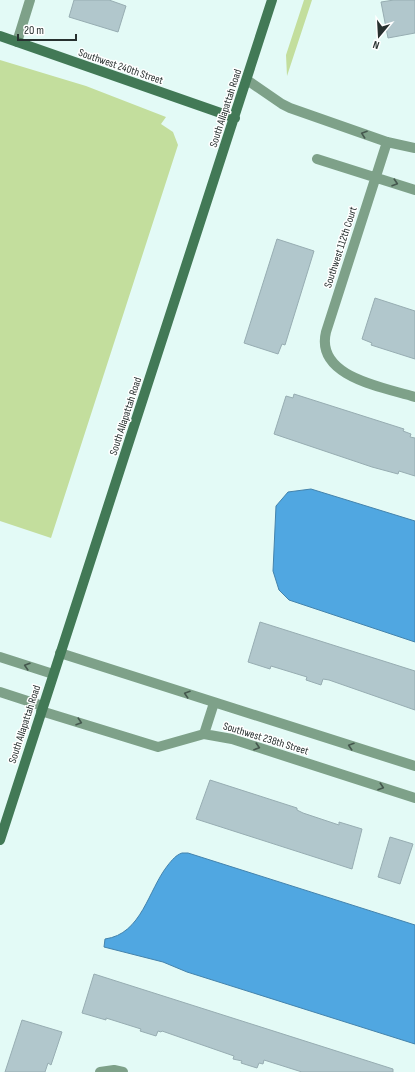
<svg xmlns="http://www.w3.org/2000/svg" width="415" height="1072" font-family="'Sofia Sans Condensed',sans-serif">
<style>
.green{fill:#c3de9d}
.water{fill:#50a7e1;stroke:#4483ac}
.building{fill:#b1c7cc;stroke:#97adb2}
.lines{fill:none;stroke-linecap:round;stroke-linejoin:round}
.street{stroke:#7ea189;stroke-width:10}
.secondary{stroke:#427956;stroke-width:10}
.oneway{stroke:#45584e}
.labels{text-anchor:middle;stroke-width:3;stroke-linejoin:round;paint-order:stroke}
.street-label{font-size:11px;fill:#27302f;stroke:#fff}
</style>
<rect width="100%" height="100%" fill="#e3faf6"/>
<!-- green -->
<path class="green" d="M304,0H312L287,76L286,55Z
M0,60L86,86L166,117L161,124L173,132L178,145L51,538L0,521Z"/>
<!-- water -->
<path class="water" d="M311,489L415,521V642L289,600L279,590L273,571L276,506L288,492Z
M182,853H188L415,925V1044L187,972L163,962L104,947L105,939C142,934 148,890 168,865C172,860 176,855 182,853Z"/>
<!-- building -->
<path class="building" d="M74,0H109L126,6L118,32L69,17Z
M394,0H415V33L388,38L381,2Z
M277,239L314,251L285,345L282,344L278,354L244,343Z
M375,298L415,311V359L371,345L372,343L362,339Z
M294,394L404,429L403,431L411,434L410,437L415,438V476L399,471L398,474L372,467L274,434L286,396L293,398Z
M260,622L415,671V710L329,680L323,679L321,685L306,680L307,677L271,666L270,669L248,662Z
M210,780L297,808V810L303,813L339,825V822L362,829L352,869L196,819Z
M390,837L413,844L400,884L378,877Z
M94,974L393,1069V1072H302L264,1060L263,1064L259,1063L257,1068L241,1063L242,1061L233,1059L234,1056L162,1031L161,1032L158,1031L156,1036L140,1031L141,1029L106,1018V1020L82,1013Z
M22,1020L62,1032L51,1065L48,1063L45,1072H5Z"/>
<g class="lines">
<!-- street -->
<path class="street" d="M17,42L30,0
M247,80L282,104L290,108L387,142L415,148
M387,142L326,332C315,377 383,387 415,397
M317,159L415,190
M60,653L415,766
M0,657L53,674
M0,692L43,706
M41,711L158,747L204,734L232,739L415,798
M204,734L214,703
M100,1072L114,1070L123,1072"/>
<!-- secondary -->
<path class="secondary" d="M0,36L235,118
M0,840L272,0"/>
</g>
<!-- one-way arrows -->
<defs><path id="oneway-chevron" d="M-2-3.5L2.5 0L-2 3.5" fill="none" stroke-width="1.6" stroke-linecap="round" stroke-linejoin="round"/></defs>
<g class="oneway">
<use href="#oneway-chevron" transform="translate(364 134) rotate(-161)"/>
<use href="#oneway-chevron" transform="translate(395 183) rotate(18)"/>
<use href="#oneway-chevron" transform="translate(27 666) rotate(-163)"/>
<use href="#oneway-chevron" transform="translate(187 694) rotate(-162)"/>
<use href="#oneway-chevron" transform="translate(79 722) rotate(18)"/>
<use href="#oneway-chevron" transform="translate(351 746) rotate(-162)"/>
<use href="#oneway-chevron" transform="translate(257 747) rotate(18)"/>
<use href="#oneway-chevron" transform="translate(381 787) rotate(18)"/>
</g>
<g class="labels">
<!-- street labels -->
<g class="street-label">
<text transform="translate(121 66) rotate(19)" y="4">Southwest 240th Street</text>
<text transform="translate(225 108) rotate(-72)" y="4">South Allapattah Road</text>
<text transform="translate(340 247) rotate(-72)" y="4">Southwest 112th Court</text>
<text transform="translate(125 416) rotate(-72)" y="4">South Allapattah Road</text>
<text transform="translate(24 724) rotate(-72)" y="4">South Allapattah Road</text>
<text transform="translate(266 738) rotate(17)" y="4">Southwest 238th Street</text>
</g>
</g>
<!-- north arrow -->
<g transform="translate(379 36) rotate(198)" stroke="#ffffff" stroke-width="3" paint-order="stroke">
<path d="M0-3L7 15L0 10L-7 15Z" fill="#27302f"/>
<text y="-6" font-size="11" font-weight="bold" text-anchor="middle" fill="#27302f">N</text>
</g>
<!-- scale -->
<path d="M18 34v6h58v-6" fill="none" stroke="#27302f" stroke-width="2"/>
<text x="24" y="34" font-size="12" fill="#27302f" stroke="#ffffff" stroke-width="3" paint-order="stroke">20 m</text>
</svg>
